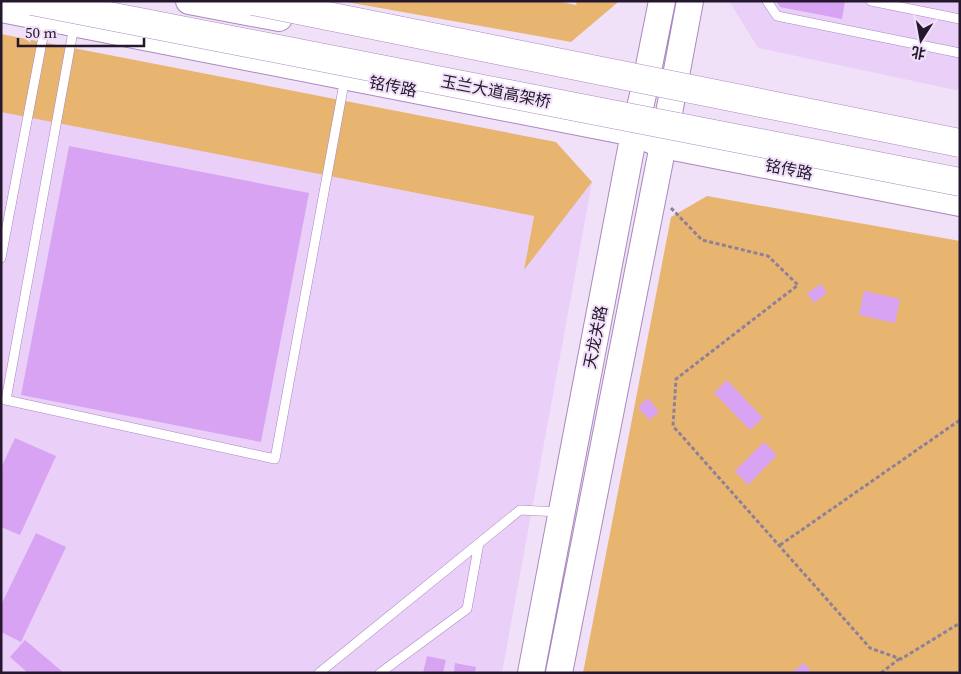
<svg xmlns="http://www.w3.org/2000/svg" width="961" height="674" font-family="'Source Serif 4','Noto Sans SC',serif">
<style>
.built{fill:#ead0f8}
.green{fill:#e8b571}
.building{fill:#d8a3f3}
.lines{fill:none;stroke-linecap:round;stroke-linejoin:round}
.lane-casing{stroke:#ab87bf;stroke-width:10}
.secondary-casing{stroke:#ab87bf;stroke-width:28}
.path{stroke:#8e8097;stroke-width:3;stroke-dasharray:4 2.5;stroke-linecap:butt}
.lane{stroke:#fff;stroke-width:9}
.secondary{stroke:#fff;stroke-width:26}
.primary-bridge-casing{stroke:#ab87bf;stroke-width:29;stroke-linecap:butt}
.primary-bridge{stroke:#fff;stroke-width:28}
.labels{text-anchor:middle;stroke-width:4;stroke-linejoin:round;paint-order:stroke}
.street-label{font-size:16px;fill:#25172d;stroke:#f0e1f9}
</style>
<rect width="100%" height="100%" fill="#f0e1f9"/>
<!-- built -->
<path class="built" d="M729,1H960V91L758,48Z
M1,111L534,216L524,269L592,182L502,673H1Z"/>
<!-- green -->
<path class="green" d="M341,1H556L576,5L577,1H618L617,3L571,42Z
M1,34L556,142L592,182L524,270L534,216L1,112Z
M707,196L960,241V673H583L671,217Z"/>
<!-- building -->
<path class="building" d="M776,1H845L842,19L780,7Z
M69,146L309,193L261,442L21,395Z
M821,284L827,293L814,303L807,293Z
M864,291L900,299L895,323L859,315Z
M727,380L763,418L750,430L714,393Z
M648,398L659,412L649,420L638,407Z
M15,438L56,456L20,535L1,527V468Z
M764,442L777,455L748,485L735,471Z
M36,533L66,547L21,642L1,632V605Z
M25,640L64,673H28L10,657Z
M427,656L446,660L443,673H423Z
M455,663L476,667L475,673H454Z
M804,663L812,673H791Z"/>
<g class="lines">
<defs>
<path id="lane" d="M767,1L777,16L960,53
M871,1L960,19
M74,26L6,400L275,459L345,78
M1,258L46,21
M319,673L520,510L559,512
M380,673L467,609L479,543"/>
<path id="secondary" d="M189,1L279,18
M1,9L634,133L663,145L960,203
M531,673L634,133L645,86L662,1
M559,673L663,145L690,1"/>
</defs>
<!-- lane casing -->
<use href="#lane" class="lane-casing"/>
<!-- secondary casing -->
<use href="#secondary" class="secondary-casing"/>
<!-- path -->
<path class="path" d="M671,208L702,240L768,256L798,285L676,379L673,426L870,648L901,659L960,623
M780,545L960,420
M881,673L899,659"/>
<!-- lane -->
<use href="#lane" class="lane"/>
<!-- secondary -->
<use href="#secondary" class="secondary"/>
<defs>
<path id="primary-bridge" d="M32,1L960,182
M253,1L960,143"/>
</defs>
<!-- primary-bridge casing -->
<use href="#primary-bridge" class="primary-bridge-casing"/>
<!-- primary-bridge -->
<use href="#primary-bridge" class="primary-bridge"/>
</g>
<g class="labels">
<!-- street labels -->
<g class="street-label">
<text transform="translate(393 86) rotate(11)" y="6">铭传路</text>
<text transform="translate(496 91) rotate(11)" y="6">玉兰大道高架桥</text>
<text transform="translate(789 169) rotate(11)" y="6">铭传路</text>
<text transform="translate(595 337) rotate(-79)" y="6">天龙关路</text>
</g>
</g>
<!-- border -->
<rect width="961" height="674" fill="none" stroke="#25172d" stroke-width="5"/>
<!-- north arrow -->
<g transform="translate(921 40) rotate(191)" stroke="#f0e1f9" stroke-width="4" paint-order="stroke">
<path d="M0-4L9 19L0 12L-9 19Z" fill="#25172d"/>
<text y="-8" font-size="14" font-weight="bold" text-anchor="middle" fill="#25172d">北</text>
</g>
<!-- scale -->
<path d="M18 38v8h126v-8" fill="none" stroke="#25172d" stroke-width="2.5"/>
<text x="25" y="38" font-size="15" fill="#25172d" stroke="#f0e1f9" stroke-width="4" paint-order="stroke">50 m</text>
</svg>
